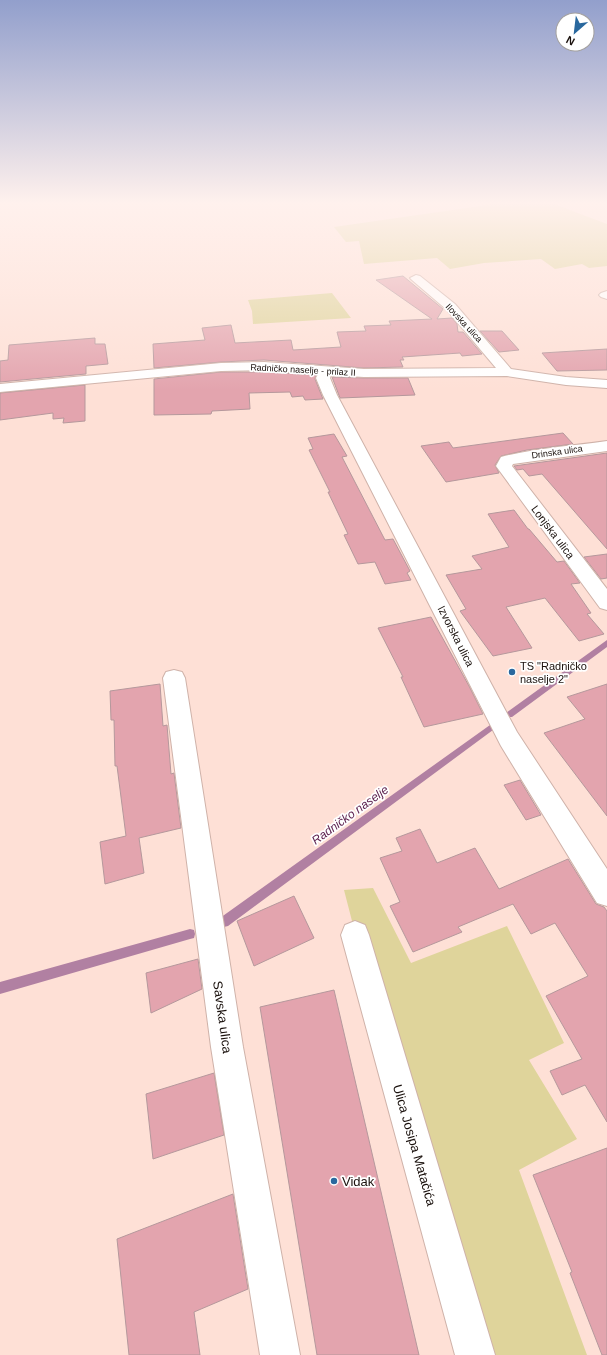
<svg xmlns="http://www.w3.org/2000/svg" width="607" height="1355" font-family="Arial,sans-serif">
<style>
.green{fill:#dfd49b}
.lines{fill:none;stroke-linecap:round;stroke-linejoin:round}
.stream{fill:#b180a2;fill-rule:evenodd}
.building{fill:#e3a4ae;stroke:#b5989c}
.street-casing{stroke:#cfb2a9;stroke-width:2}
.street{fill:#fff;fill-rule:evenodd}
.poi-dot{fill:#29689e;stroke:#fff;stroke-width:1.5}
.labels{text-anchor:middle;stroke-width:3.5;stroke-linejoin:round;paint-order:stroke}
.far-street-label{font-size:9px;fill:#1a110d;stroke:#fff}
.street-label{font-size:11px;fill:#1a110d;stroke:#fff}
.poi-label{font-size:11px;fill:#1a110d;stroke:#fff;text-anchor:start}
.water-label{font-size:12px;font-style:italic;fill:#5b1f4d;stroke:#fff}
.near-street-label{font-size:13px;fill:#1a110d;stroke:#fff}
.near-poi-label{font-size:13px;fill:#1a110d;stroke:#fff;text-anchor:start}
</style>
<rect width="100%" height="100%" fill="#fee0d6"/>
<!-- green -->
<path class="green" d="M516,201H546L607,224V266L589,268L582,264L555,269L541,259L484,263L450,269L437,258L364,264L359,241L346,242L334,227Z
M332,293L351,318L253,324L252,311L248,300Z
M373,888L411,963L507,926L564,1043L529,1060L577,1139L519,1170L587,1355H475L360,952L344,890Z"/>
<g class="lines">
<!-- stream -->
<path class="stream" d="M607,640V647L512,717H506L505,715L506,713Z
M490,725L493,726L494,728L493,730L228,926L224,927L220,926L219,922L220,918Z
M190,929L194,930L195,934L194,938L190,939L0,994V982Z"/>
</g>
<!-- building -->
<path class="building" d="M403,276L443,309L437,319L452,318L457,324L458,332H463L482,354L462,356L460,353L402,357L404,360H400L403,367L364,368L264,360L221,362L154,368L153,344L205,340L202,328L231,325L235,343L291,340L293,350L341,347L337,332L366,331L364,326L391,325L389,321L432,319L376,280Z
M480,331H502L519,350L499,352Z
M95,338V344H105L108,364L86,366V374L0,382V361L8,360L9,345Z
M607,349V370L557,371L542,353Z
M221,372H264L316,375L315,379L323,399L305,400L303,396L292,397L290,392L249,393L250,409L212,411L211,414L154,415V379Z
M332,377L364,378H408L415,395L340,398Z
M85,385V421L63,423L64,418L53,419V413L0,420V393Z
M563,433L573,444L527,450L501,456L495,465L499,473L446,482L421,446L449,442L453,448Z
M334,434L347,456L342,457L385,540L393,539L410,571L407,573L411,580L385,584L375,562L358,564L344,535L348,534L328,492H330L309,450L313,449L308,438Z
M607,453V549L542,474L529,476L523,469L517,470L514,466Z
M514,510L528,529H529L557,562L564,561L580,583L571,584L591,613L587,614L604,634L579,641L545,598L506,607L532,648L493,656L460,611L466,609L446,575L482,569L472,556L509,547L488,514Z
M607,554V578L601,579L584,557Z
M431,617L469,686L483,714L424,727L401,677H403L378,628Z
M160,684L163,726L167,725L171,774L174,773L181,828L139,838L144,873L105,884L100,842L126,836L117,766H115L114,720H111L110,691Z
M607,684V816L544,733L585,719L567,697Z
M520,780L541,815L526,820L504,785Z
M420,829L437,863L475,848L499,889L568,859L596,904L604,907L607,911V1122L585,1085L562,1095L550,1071L582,1059L546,996L588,976L555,923L531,934L513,904L458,927L462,932L413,952L390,906L400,902L380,858L402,851L396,838Z
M294,896L314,938L254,966L237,921Z
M198,959L202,989L151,1013L146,973Z
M334,990L419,1355H317L260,1007Z
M214,1073L224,1135L153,1159L146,1094Z
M607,1148V1355H602L570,1273L572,1272L533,1175Z
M233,1194L248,1289L194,1312L200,1355H129L117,1239Z"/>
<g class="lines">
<defs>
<path id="street" d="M416,275L420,276L455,304L511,369L566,377L607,380V388L566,385L507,376L364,377L331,375L330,378L337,395L517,732L607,869V906L597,903L501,746L323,395L316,378L318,374L264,370L221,371L0,392V384L221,363L264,362L364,369L496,368L447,310L412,280L410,278Z
M607,291V299L601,297L599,295L601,293Z
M607,441V451L513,464L512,466L607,589V610L600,608L496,466L501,457C536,448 572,446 607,441Z
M174,670L182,672L185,678L243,1047L300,1355H260L211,1047L163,678L166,672Z
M355,921L365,925L369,935L495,1355H455L341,935L345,925Z"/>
</defs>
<!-- street casing -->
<use href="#street" class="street-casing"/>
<!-- street -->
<use href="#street" class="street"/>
</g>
<!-- sky -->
<linearGradient id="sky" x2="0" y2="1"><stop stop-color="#929fcc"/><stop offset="0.52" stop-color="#fff1ed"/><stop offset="1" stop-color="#fff1ed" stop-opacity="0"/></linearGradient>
<rect width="607" height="390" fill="url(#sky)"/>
<!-- markers -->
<g class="poi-dot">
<circle cx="512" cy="672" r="4"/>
<circle cx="334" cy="1181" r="4"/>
</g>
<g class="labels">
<!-- far-street labels -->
<g class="far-street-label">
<text transform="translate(464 323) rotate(47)" y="3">Ilovska ulica</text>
<text transform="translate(303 370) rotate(3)" y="3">Radničko naselje - prilaz II</text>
<text transform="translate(557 452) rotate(-8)" y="3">Drinska ulica</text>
</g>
<!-- street labels -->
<g class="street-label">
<text transform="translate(553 532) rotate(53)" y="4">Lonjska ulica</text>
<text transform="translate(456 636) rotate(63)" y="4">Izvorska ulica</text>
</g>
<!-- poi labels -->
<g class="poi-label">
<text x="520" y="670">TS "Radničko<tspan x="520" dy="13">naselje 2"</tspan></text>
</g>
<!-- water labels -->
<g class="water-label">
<text transform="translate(350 815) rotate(-36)" y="4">Radničko naselje</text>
</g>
<!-- near-street labels -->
<g class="near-street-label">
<text transform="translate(223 1017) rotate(82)" y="5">Savska ulica</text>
<text transform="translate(415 1145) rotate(74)" y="5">Ulica Josipa Matačića</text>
</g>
<!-- near-poi labels -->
<g class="near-poi-label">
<text x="342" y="1186">Vidak</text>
</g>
</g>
<!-- north arrow -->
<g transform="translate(575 32) rotate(208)"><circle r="19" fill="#ffffff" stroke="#a3a09e"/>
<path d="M0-3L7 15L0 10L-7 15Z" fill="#29689e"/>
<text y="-6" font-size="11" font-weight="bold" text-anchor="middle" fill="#1a110d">N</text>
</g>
</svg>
